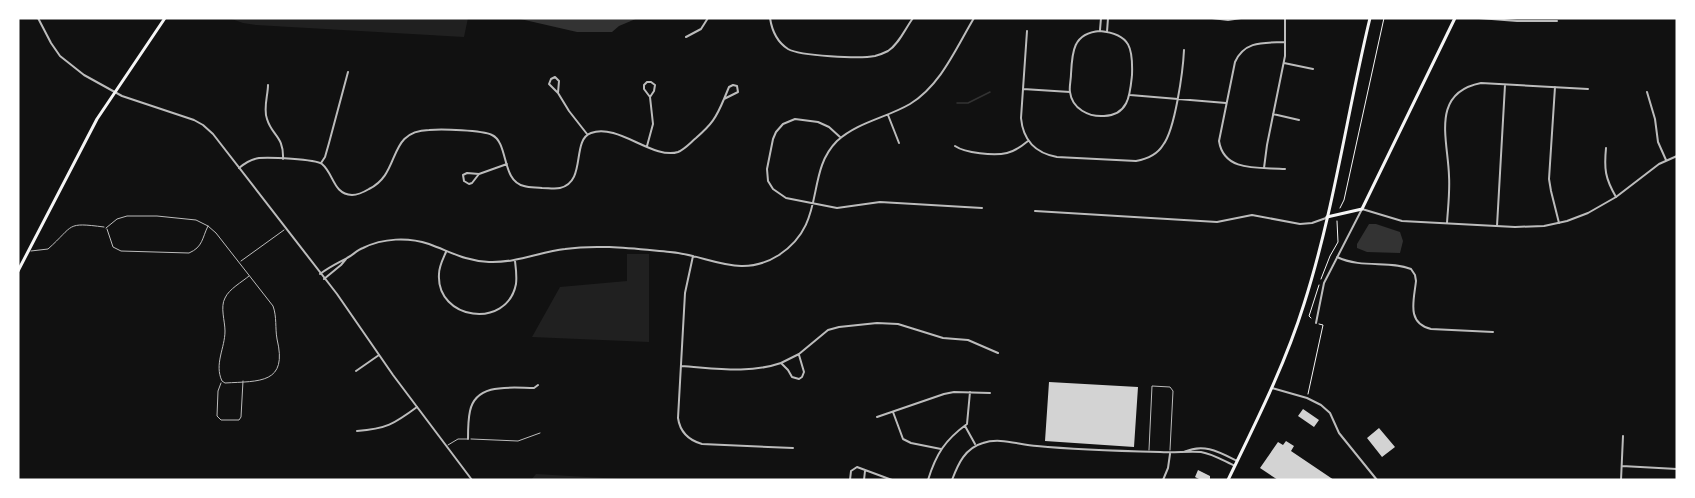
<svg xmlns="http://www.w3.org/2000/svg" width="1695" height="498" font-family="Rubik,sans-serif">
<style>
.green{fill:#202020}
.water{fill:#333}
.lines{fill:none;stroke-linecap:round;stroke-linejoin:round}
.stream{stroke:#333;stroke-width:1.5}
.building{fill:#d3d3d3}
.path{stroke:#f5f5f5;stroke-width:1}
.service{stroke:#bcbcbc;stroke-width:1}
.minor{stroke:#bcbcbc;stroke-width:2}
.tertiary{stroke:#bcbcbc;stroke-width:2}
.secondary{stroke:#f5f5f5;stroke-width:3}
.primary{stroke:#f5f5f5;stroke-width:3}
</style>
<rect width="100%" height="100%" fill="#111"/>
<!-- green -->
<path class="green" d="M229,18H468L464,37L256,25L243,23Z
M627,254H649V342L532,337L560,287L627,281Z
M536,474L638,480H531Z"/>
<!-- water -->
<path class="water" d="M516,18H638L619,26L612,32H577Z
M1369,224H1376L1400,232L1403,241L1400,253L1367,252L1357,248V244Z"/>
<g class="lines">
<!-- stream -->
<path class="stream" d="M957,103H968L990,92"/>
</g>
<!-- building -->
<path class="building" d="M1049,382L1138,387L1134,447L1045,441Z
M1303,409L1319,420L1314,427L1298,416Z
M1379,428L1395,447L1382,457L1367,438Z
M1286,441L1294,446L1291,451L1334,480H1278L1260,468L1278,442L1283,445Z
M1198,470L1210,476V480H1201L1195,477Z"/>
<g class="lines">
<!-- path -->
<path class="path" d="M1340,208L1344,200L1384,18
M1321,279L1330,256L1338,242L1337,221
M1311,318L1309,316L1310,313L1319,285
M1308,394L1323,325L1319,324"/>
<!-- service -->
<path class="service" d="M106,228L117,219L127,216H157L196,220L208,226L216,233L273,306C277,317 275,328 277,339C288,384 260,381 225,383L222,381C214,364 225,348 225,331C225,321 220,307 225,298C229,289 242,282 249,276
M107,229L113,247L121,251L189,253C203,247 202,238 208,226
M31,251L48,249C75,225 65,222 104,227
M241,261L284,230
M221,383L218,391L217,416L221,420H239L241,417L243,381
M471,439L518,441L540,433
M448,445L458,439H467
M1149,450L1152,386L1170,387L1173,391L1170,450"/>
<!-- minor -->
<path class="minor" d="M770,18C772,31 777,42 788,49C800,56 860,59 875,56C879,55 884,53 888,51C899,44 905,29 913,18
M1479,18L1517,21H1557
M1100,30L1101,18
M1027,31L1021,118C1023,140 1035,153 1057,157L1136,161C1147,159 1157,155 1163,145C1175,130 1183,71 1184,50
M1100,31C1131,34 1133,49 1132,75C1130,94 1129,115 1104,116C1089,117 1072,109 1070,92C1069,87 1071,80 1071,74C1072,52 1073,33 1100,31Z
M1107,32L1108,18
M686,37L701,29L708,18
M1284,63L1313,69
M555,77L559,81L558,93L549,84L551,79Z
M647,82H651L655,85L654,91L650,97L644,89V85Z
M268,85C268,95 263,109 267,119C272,136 284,136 283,159
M733,85L737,86L738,92L724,99L729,87Z
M1555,87L1549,179L1551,191L1559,223
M1023,89L1070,92
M1647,92L1655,119L1658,142L1666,160
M558,93L569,111L587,134
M1130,95L1226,103
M1273,114L1299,120
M888,115L899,143
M840,137L829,127L818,122L795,119L783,124L776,132L773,139L767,169L768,181L773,189L786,198L837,208L880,202L982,208
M647,146L653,124L650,97
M955,146C965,153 994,156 1007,153C1015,151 1022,146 1028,141
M1606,148C1604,169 1605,178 1616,197
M321,163L325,157L329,143L348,72
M239,168C245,163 252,159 259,158C269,157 315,159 322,164C334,174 333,194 352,195C358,195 364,192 369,189C402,173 386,131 429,130C442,129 482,130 492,135C509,143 501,181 524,186C530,188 537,187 542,188C548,188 555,189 560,188C587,182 571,140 591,133C618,123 653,160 678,152C685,149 690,143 696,138C712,124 716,118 724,99
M1264,168L1267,145L1285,56V18
M1285,169C1260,167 1224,173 1219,141L1235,62C1245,40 1265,43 1285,42
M467,173L479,174L472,183L469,184L464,181L463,175Z
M479,174L507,164
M1035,211L1217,222L1252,215L1300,224L1312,223L1326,218
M1447,223C1448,207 1450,192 1449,176C1448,140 1430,93 1481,83L1588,89
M1497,226L1505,85
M446,252C443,259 439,266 439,274C436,320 507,330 516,284C517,276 516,269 515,261
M693,256L685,293L678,418C680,432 688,440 702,444L793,448
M1337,257C1362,269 1390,260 1411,269L1415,275L1416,281C1414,300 1406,323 1431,329L1493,332
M320,274C329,267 338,263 347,258C353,255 357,250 363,248C383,238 408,237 429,244C451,252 465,261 489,262C516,263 540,252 565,249C599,244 636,249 670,252C709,255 740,280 779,255C828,223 804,174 837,141C858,122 886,118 910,104C941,85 956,48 974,18
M324,279L341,265L346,259
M1316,323L1324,283L1362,209
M781,363L799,354L828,330L839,327L877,323L898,324L943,338L968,340L998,353
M681,366C714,368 749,374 781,363L788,370L792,377L799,379L802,377L804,372L799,355
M356,371L379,355
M1272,388L1307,398L1321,405L1330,413L1339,433L1377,480
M893,412L903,439L911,443L941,449
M877,417L944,394L954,392L990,393
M965,426L975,444
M357,431C386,429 394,424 417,407
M468,439C468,430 468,420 470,411C476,382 512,388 534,388L538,385
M1184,452C1204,443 1219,452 1237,461
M1622,466L1677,469
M850,480L851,471L857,467L892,480
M864,480L865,471
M928,480C936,454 945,440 967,424L970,392
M952,480C958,464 965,448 983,443C1000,437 1019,445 1037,446C1078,450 1119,451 1160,452C1174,453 1188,451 1201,452C1213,454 1224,461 1235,466
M1163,480L1168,468L1170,454
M1621,480L1623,436"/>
<!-- tertiary -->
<path class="tertiary" d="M38,18L51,43L60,56L84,75L122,96L194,120L203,125L213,134L337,294L393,375L472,480
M1212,18L1228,20L1241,18
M1362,209L1402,221L1515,227L1544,226L1567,221L1588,213L1616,197L1659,164L1677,156"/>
<!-- secondary -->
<path class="secondary" d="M1327,217L1362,209L1455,18
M18,271L97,119L165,18"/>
<!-- primary -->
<path class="primary" d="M1228,480C1256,422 1285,365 1304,304C1334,210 1347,113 1370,18"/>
</g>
<!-- border -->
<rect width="1695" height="498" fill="none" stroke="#ffffff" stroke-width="39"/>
</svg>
